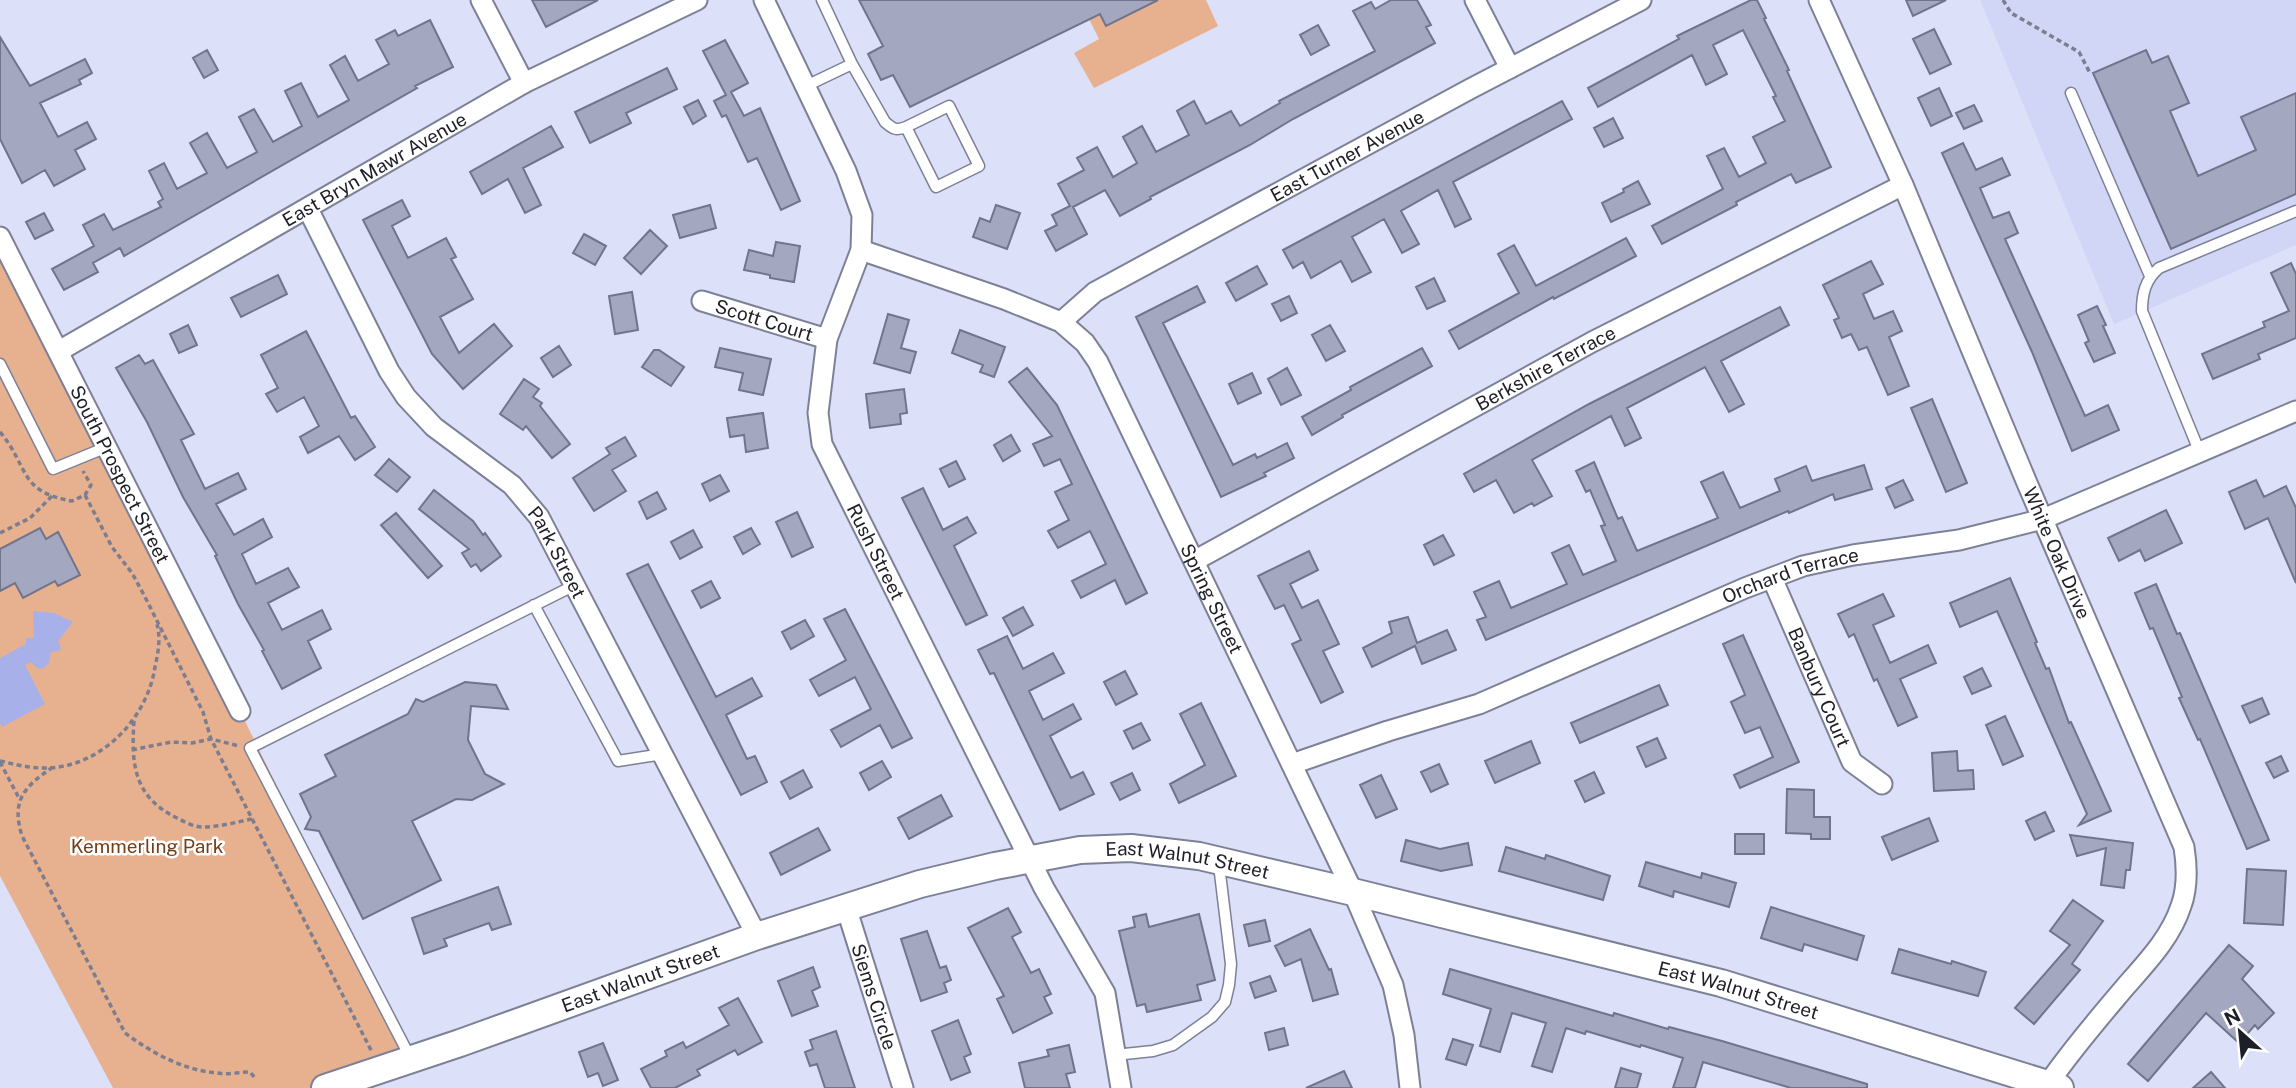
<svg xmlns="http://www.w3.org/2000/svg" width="2296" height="1088" font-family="'Public Sans',sans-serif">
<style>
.built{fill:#d1d6f6}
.green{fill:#e7b18f}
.water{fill:#a8b0e9}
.building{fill:#a3a7bf;stroke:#71748b;stroke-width:2}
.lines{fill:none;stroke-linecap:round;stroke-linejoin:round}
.lane-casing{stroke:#7d8197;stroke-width:13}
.street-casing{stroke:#7d8197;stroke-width:23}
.secondary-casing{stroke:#7d8197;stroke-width:30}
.path{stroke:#7c7e8f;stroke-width:3.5;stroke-dasharray:5 3.5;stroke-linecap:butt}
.lane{stroke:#fff;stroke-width:10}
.street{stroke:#fff;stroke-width:19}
.secondary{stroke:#fff;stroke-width:26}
.labels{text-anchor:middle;stroke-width:5;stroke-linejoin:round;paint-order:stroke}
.street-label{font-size:19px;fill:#1d1e27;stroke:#fff}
.park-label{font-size:19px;fill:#733e18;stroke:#fff}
</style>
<rect width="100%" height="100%" fill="#dce0f9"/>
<!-- built -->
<path class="built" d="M1980,0H2296V245L2114,324Z"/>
<!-- green -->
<path class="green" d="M1158,0H1206L1218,26L1094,88L1074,53L1099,39L1089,19L1100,14L1106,25Z
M0,237L240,711L411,1059L335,1088H113L0,876Z"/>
<!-- water -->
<path class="water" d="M33,611L54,613L73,622L58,641L61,648L59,651L51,652L49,663L42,669L37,668L31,662L25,665L45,704L2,727L0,723V658L26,644V638H34Z"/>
<!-- building -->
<path class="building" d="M532,0H598L546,27Z
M859,0H1158L1106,26L1100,14L910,107L893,75L881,80L868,54L883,46Z
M1391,0H1417L1431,25L1426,27L1435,43L1293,119L1250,145L1150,197L1151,199L1120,216L1105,190L1073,207L1087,234L1056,251L1045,231L1057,225L1052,215L1070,206L1058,184L1084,170L1077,158L1097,147L1113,177L1137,163L1123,137L1142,126L1156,152L1189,135L1177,111L1194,101L1206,124L1231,111L1240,126L1280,103L1279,101L1375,51L1353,11L1371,2L1375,9Z
M1751,0H1757L1766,18L1764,19L1789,70L1787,71L1831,167L1796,183L1791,174L1736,202L1737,205L1662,244L1652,226L1723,189L1707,156L1724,148L1739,177L1766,163L1753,137L1785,121L1773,97L1776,96L1743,30L1713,45L1727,74L1706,85L1692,55L1598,107L1588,88L1679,39L1677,36Z
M1906,0H1946L1913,16Z
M430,20L453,67L415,86L417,88L124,256L120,248L93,263L98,272L64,290L52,269L94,246L83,225L104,214L113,230L161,207L158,202L163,199L149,171L164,163L177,189L207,173L190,143L207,133L227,168L257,152L239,117L254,109L273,142L302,126L285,91L301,83L318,117L349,100L330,65L345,56L358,81L389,64L376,40L395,30L398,36Z
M1318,25L1329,45L1311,55L1300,35Z
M1934,29L1951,64L1930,74L1913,39Z
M0,37L30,86L85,59L92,73L79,80L81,84L40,103L58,137L87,122L96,139L75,150L85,169L54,186L45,170L22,183L0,139Z
M725,40L748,83L731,92L744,116L760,108L800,201L781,210L757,158L748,162L726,115L722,117L714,101L726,95L703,51Z
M207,50L218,70L204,78L193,58Z
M2146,50L2152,63L2168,56L2189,103L2170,111L2198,176L2256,150L2241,117L2296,93V194L2171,249L2093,73Z
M667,68L677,89L626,113L631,123L590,143L575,112Z
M1939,88L1952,116L1931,126L1918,98Z
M698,100L706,116L693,124L684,107Z
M1562,101L1572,119L1453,182L1471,219L1455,227L1438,190L1401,211L1419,244L1402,253L1384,219L1352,237L1371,272L1352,282L1341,261L1311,278L1303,262L1293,268L1283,250Z
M1974,105L1982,121L1964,129L1956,113Z
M1613,118L1623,138L1604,147L1594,128Z
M551,126L563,147L523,168L541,205L525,213L508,179L482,194L470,172Z
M1963,143L1976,170L2002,158L2010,175L1980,188L1993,218L2009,212L2018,233L2005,239L2085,416L2108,405L2119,430L2072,451L2032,352L1942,153Z
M1638,181L1650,204L1611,222L1602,203L1624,192L1623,189Z
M402,200L410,216L392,226L408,258L446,238L456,257L451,259L473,299L440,317L459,353L494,324L512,346L463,389L432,354L363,220Z
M710,205L716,228L680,238L673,215Z
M996,205L1020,213L1007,249L973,237L980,218L990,222Z
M44,213L53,230L35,239L26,222Z
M650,230L667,246L641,274L624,258Z
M584,234L606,246L595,265L573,253Z
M1626,238L1636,256L1554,299L1553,297L1459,349L1449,331L1519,293L1498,254L1514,245L1536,286Z
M776,242L800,246L794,282L770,278V275L744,270L749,250L773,256Z
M1871,261L1883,284L1863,294L1874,319L1893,311L1902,331L1889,337L1909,386L1888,395L1867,347L1859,350L1851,334L1842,338L1834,320L1839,318L1823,285Z
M2291,263L2296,274V338L2258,354L2260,359L2213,379L2202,354L2265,327L2263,322L2289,311L2271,273Z
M1257,266L1267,284L1236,301L1226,283Z
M278,275L287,294L241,317L231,298Z
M1434,278L1445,301L1427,309L1416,287Z
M1197,286L1205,302L1163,323L1233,465L1255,454L1257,458L1287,443L1294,458L1264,473L1266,476L1221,497L1136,317Z
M632,292L638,330L615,334L609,296Z
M1289,296L1297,313L1281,321L1272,304Z
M2097,306L2106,325L2103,326L2115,353L2094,362L2085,343L2089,341L2078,315Z
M1780,307L1789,325L1721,361L1744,404L1729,412L1705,367L1627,408L1641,438L1625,446L1611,416L1532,460L1552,496L1534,506L1532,503L1514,513L1496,480L1474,492L1464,474L1589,404Z
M888,314L909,320L901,348L916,352L910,373L874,363Z
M188,325L197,345L179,353L170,334Z
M1330,325L1345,351L1326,361L1312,335Z
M960,330L1005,347L994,377L980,372L983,365L952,353Z
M306,331L351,418L355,416L375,447L355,460L339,436L308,453L300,437L319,426L304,397L277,412L266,394L278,388L261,355Z
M559,346L571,365L553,377L541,358Z
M720,348L771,359L763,395L739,390L743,373L715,367Z
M1422,348L1432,366L1342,415L1343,417L1312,435L1302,417L1351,390L1350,387Z
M654,350H659L684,367L671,386L642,367Z
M139,355L145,364L153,360L194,434L181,440L205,489L238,473L246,489L216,504L234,535L263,519L272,537L242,554L256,584L288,568L299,587L268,603L282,630L322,610L331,629L308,641L321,668L282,689L262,651L264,650L238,604L215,556L217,555L183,497L147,422L116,368Z
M1027,368L1057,405L1147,593L1126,604L1115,580L1081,598L1072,581L1106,564L1090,531L1058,548L1048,531L1069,520L1055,492L1072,484L1060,459L1044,466L1033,444L1052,436L1009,382Z
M1287,368L1301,395L1281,405L1268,379Z
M1252,373L1261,393L1238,404L1229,384Z
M524,379L539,389L533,397L542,403L540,406L570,444L552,458L526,426L523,430L500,414Z
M904,389L907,413L900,414L901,424L870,428L866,394Z
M1932,399L1967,483L1946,492L1911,408Z
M763,413L768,448L746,452L744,435L730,437L727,418Z
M1011,435L1020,451L1003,461L994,445Z
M625,437L636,456L612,470L626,491L594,511L573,478L610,454L606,448Z
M389,459L410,477L397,492L375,475Z
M956,461L965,479L949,487L940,469Z
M1594,462L1618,519L1622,517L1637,551L1718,518L1701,482L1723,472L1740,508L1780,491L1775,479L1806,466L1812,481L1864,465L1872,489L1835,500L1833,494L1789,513L1788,511L1486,640L1477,620L1486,617L1474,592L1499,581L1511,608L1567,584L1552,553L1569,545L1583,575L1616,561L1601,526L1605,525L1590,490L1586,492L1576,471Z
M720,475L729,491L710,501L702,484Z
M1903,480L1913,500L1895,508L1886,488Z
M2256,480L2264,497L2286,486L2296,508V583L2268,518L2245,529L2229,492Z
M923,488L943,530L967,517L976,533L954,546L987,615L966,625L902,498Z
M434,490L473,521L483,535L485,533L501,556L481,571L476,564L471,567L462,553L469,549L419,509Z
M657,492L666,509L647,519L639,502Z
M2166,510L2182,543L2145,561L2140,550L2119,561L2108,538Z
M797,512L813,547L792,557L776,522Z
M396,513L442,566L428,578L381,525Z
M40,528L46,539L58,532L80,575L58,586L55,581L23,598L15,583L0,591V549Z
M751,528L760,544L743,554L734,537Z
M693,530L702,547L680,559L671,542Z
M1443,535L1454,555L1434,565L1424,545Z
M1309,551L1318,570L1290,584L1302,608L1318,600L1339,644L1323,651L1343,692L1321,703L1292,644L1301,640L1284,605L1275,609L1258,576Z
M648,564L716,697L752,678L762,696L726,715L747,759L755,756L767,782L741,795L627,574Z
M2010,578L2037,642L2035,643L2046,669L2049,668L2069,723L2071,722L2111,811L2079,825L2087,814L1997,611L1960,627L1950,603Z
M711,581L720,598L701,608L692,591Z
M2156,584L2177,634L2180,633L2269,840L2247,849L2200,739L2198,740L2179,698L2182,697L2153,628L2150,629L2135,593Z
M1883,594L1894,616L1873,625L1890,663L1928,645L1936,663L1900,679L1917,717L1898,726L1877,679L1874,681L1854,634L1849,637L1838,614Z
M1023,607L1033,625L1013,636L1003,618Z
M845,609L912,738L892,748L880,725L841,747L831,730L871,709L855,677L819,696L810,680L846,660L824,619Z
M1408,617L1417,643L1447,630L1456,650L1422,664L1415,646L1372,667L1363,648L1392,633L1389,622Z
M805,620L814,636L791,649L782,632Z
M1743,635L1799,762L1740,788L1734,775L1773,757L1760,727L1745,733L1731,702L1745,695L1744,692L1723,644Z
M1007,636L1023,669L1053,653L1064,673L1029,691L1043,720L1073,704L1081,719L1050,736L1071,778L1083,772L1094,794L1060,810L994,673L990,674L978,650Z
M1982,668L1991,686L1972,694L1964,677Z
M1125,671L1137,694L1116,705L1104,682Z
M465,682L496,685L508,709L471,706L468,740L485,774L504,784L472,800L456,799L412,821L441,880L363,919L319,831L305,829L311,817L300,794L336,776L325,755L408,714L416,699L423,702Z
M1659,685L1668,705L1580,743L1571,723Z
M2262,698L2269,714L2250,723L2242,706Z
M1201,703L1236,776L1179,803L1170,784L1205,765L1180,714Z
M2005,716L2023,756L2003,765L1986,725Z
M1141,723L1150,740L1133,749L1124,731Z
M1657,738L1666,758L1646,767L1637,747Z
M1531,741L1540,763L1495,783L1485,761Z
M1957,751L1958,771L1973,770L1974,789L1934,791L1932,753Z
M2281,756L2288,771L2274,778L2266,763Z
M882,761L891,777L869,790L860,773Z
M1439,764L1448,784L1431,792L1421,772Z
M803,770L812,787L790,799L781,782Z
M1594,772L1604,793L1585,802L1575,781Z
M1132,773L1140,790L1120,800L1111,783Z
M1381,775L1397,809L1376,818L1360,785Z
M1787,789L1814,790V817H1830V839H1811V834L1786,833Z
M941,795L952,816L909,839L898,818Z
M2045,812L2054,831L2035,840L2026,821Z
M1929,818L1938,841L1892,860L1882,837Z
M818,828L830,850L781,875L770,853Z
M1735,834H1764V854H1735Z
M2070,835L2133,843L2130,870H2126L2124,888L2101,885L2106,848L2077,856Z
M1406,840L1440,849L1468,843L1472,865L1441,871L1401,861Z
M1506,847L1545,859L1546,855L1610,876L1603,900L1499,871Z
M1646,862L1701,878L1702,873L1736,883L1729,907L1674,891L1673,897L1639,886Z
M2247,869L2286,871L2283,925L2244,923Z
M498,887L511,924L492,930L489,923L444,939L447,946L424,954L412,918Z
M2073,900L2103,921L2072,964L2080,970L2034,1024L2015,1008L2070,945L2050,931Z
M1771,907L1864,936L1857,960L1804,944L1802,951L1761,938Z
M1008,908L1021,932L1012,937L1031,973L1039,969L1051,994L1044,997L1052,1013L1013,1033L997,999L1004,996L968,928Z
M1146,914L1149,927L1199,914L1215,980L1197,985L1201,1000L1147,1012L1145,1004L1137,1006L1119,931L1135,927L1133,917Z
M1265,920L1270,941L1249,946L1244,925Z
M1310,929L1329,970L1331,969L1338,994L1313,1001L1301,959L1285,966L1275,946Z
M927,931L940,968L946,966L951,980L944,983L947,992L921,1001L901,939Z
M2229,945L2253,966L2242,979L2274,1013L2258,1029L2255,1025L2239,1043L2206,1013L2148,1081L2128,1064Z
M1899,949L1951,964L1952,961L1986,972L1978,996L1892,973Z
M813,967L820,987L812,991L818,1006L792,1016L778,981Z
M1450,969L1613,1016L1614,1013L1668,1029L1669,1027L1722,1041L1867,1084V1088H1791L1703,1062L1695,1088H1673L1683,1058L1641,1045L1640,1047L1586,1031L1585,1034L1566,1028L1552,1072L1532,1066L1546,1023L1512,1013L1500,1052L1480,1046L1491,1009L1443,994Z
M1270,976L1276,991L1255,998L1250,983Z
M738,998L762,1042L738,1055L735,1050L697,1070L700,1075L675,1088H651L641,1069L667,1056L665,1051L683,1042L686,1048L729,1025L719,1008Z
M958,1020L971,1054L964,1057L970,1072L951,1080L932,1031Z
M1284,1028L1288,1045L1269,1050L1265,1033Z
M836,1031L855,1088H825L817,1064L810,1066L805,1052L813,1049L810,1040Z
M1453,1039L1473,1045L1466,1065L1446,1059Z
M603,1043L618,1080L603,1086L598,1073L588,1077L579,1052Z
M1069,1045L1075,1072L1066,1074L1070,1088H1025L1019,1063L1049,1056L1047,1050Z
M1621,1068L1641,1074L1637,1088H1615Z
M1344,1071L1352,1088H1306Z
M2211,1072L2225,1088H2193Z"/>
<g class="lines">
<defs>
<path id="lane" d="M852,64L885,122C893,129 896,131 906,127L936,187L979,166L949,106L906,127
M806,86L852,64L822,0
M2071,93L2150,276
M0,364L53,469L107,447
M2200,453L2142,311C2142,294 2145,280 2159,268L2296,211
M534,605L618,761L663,754
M1115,1055L1153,1051L1173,1045L1212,1017L1225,1002L1229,985L1231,964L1219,865
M411,1059L250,748L575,585"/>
<g id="street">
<path d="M481,0L524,83"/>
<path id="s1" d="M764,0L846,171L862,215L861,250L827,339L818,413L822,444L1044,888L1105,993L1121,1088"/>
<path d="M1475,0L1510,68"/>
<path id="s2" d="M1819,0L1903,185L2027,483L2184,847C2187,866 2188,887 2181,906C2171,937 2147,962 2126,986C2099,1018 2072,1049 2048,1084"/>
<path id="s3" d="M308,209L389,371L406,397L434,427L512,485L539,517L757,936"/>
<path id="s4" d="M0,237L240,711"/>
<path id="s5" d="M861,250L1004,299L1061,322L1085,343L1098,362L1353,892L1393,985L1404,1035L1410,1088"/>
<path id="s6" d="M702,301L827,339"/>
<path id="s7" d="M1061,322L1095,292L1470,89L1641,0"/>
<path id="s8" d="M59,351L524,83L697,0"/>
<path id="s9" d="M1194,561L1592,342L1903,185"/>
<path id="s10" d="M1772,578L1852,762L1882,784"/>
<path id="s11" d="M1292,764L1388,731L1479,704L1745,588L1803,566L1853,555L1959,540L2043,519L2296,411"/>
<path id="s12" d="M846,907L903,1088"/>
</g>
<g id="secondary">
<path id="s13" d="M325,1088L460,1043L757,936L920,884L995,866L1080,850L1131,848L1199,856L1353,892L1721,983L2060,1088"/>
</g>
</defs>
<!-- lane casing -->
<use href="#lane" class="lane-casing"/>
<!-- street casing -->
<use href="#street" class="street-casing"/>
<!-- secondary casing -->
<use href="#secondary" class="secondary-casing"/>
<!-- path -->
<path class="path" d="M2003,0L2011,13L2079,52L2090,73
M0,432C29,466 18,492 72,501L85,495L91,485L83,471
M85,495L112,547L132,573L144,595L203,712L211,739L372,1052
M0,533L30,518L52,496
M134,721C131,765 134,797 177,818C185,822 194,827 203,827C219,827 237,822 252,819
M132,750L171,742L192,743L211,739L239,746
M0,761C14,764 28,768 43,768C99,769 147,720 155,667C158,653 161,639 157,624
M0,762L20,800
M53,767C24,787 11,800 22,836L125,1033C152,1053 183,1070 217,1073C227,1075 239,1072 250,1072L256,1079"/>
<!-- lane -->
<use href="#lane" class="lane"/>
<!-- street -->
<use href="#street" class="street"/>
<!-- secondary -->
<use href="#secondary" class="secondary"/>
</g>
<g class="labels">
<!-- street labels -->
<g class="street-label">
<text dy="7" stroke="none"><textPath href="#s7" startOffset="332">East Turner Avenue</textPath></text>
<text dy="7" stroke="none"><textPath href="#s8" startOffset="364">East Bryn Mawr Avenue</textPath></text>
<text dy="7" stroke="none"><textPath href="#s6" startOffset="65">Scott Court</textPath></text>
<text dy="7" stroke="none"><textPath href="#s9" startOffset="401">Berkshire Terrace</textPath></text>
<text dy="7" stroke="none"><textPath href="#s4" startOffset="266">South Prospect Street</textPath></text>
<text dy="7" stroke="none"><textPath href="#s1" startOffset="593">Rush Street</textPath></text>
<text dy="7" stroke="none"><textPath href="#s3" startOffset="432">Park Street</textPath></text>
<text dy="7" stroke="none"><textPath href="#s2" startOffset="602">White Oak Drive</textPath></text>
<text dy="7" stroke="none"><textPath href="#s11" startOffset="534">Orchard Terrace</textPath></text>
<text dy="7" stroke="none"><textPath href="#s5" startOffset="530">Spring Street</textPath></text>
<text dy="7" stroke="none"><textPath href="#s10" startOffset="119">Banbury Court</textPath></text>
<text dy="7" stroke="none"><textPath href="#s13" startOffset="901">East Walnut Street</textPath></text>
<text dy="7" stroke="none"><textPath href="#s13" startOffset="334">East Walnut Street</textPath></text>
<text dy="7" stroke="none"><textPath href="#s13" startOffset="1468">East Walnut Street</textPath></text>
<text dy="7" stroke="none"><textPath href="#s12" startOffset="94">Siems Circle</textPath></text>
</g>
<!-- park labels -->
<g class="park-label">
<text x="147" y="853">Kemmerling Park</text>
</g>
</g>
<!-- north arrow -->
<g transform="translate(2240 1032) rotate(333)" stroke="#ffffff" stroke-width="5" paint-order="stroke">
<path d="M0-5L12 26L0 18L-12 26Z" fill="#1d1e27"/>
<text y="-10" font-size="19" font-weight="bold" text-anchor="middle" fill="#1d1e27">N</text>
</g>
</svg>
